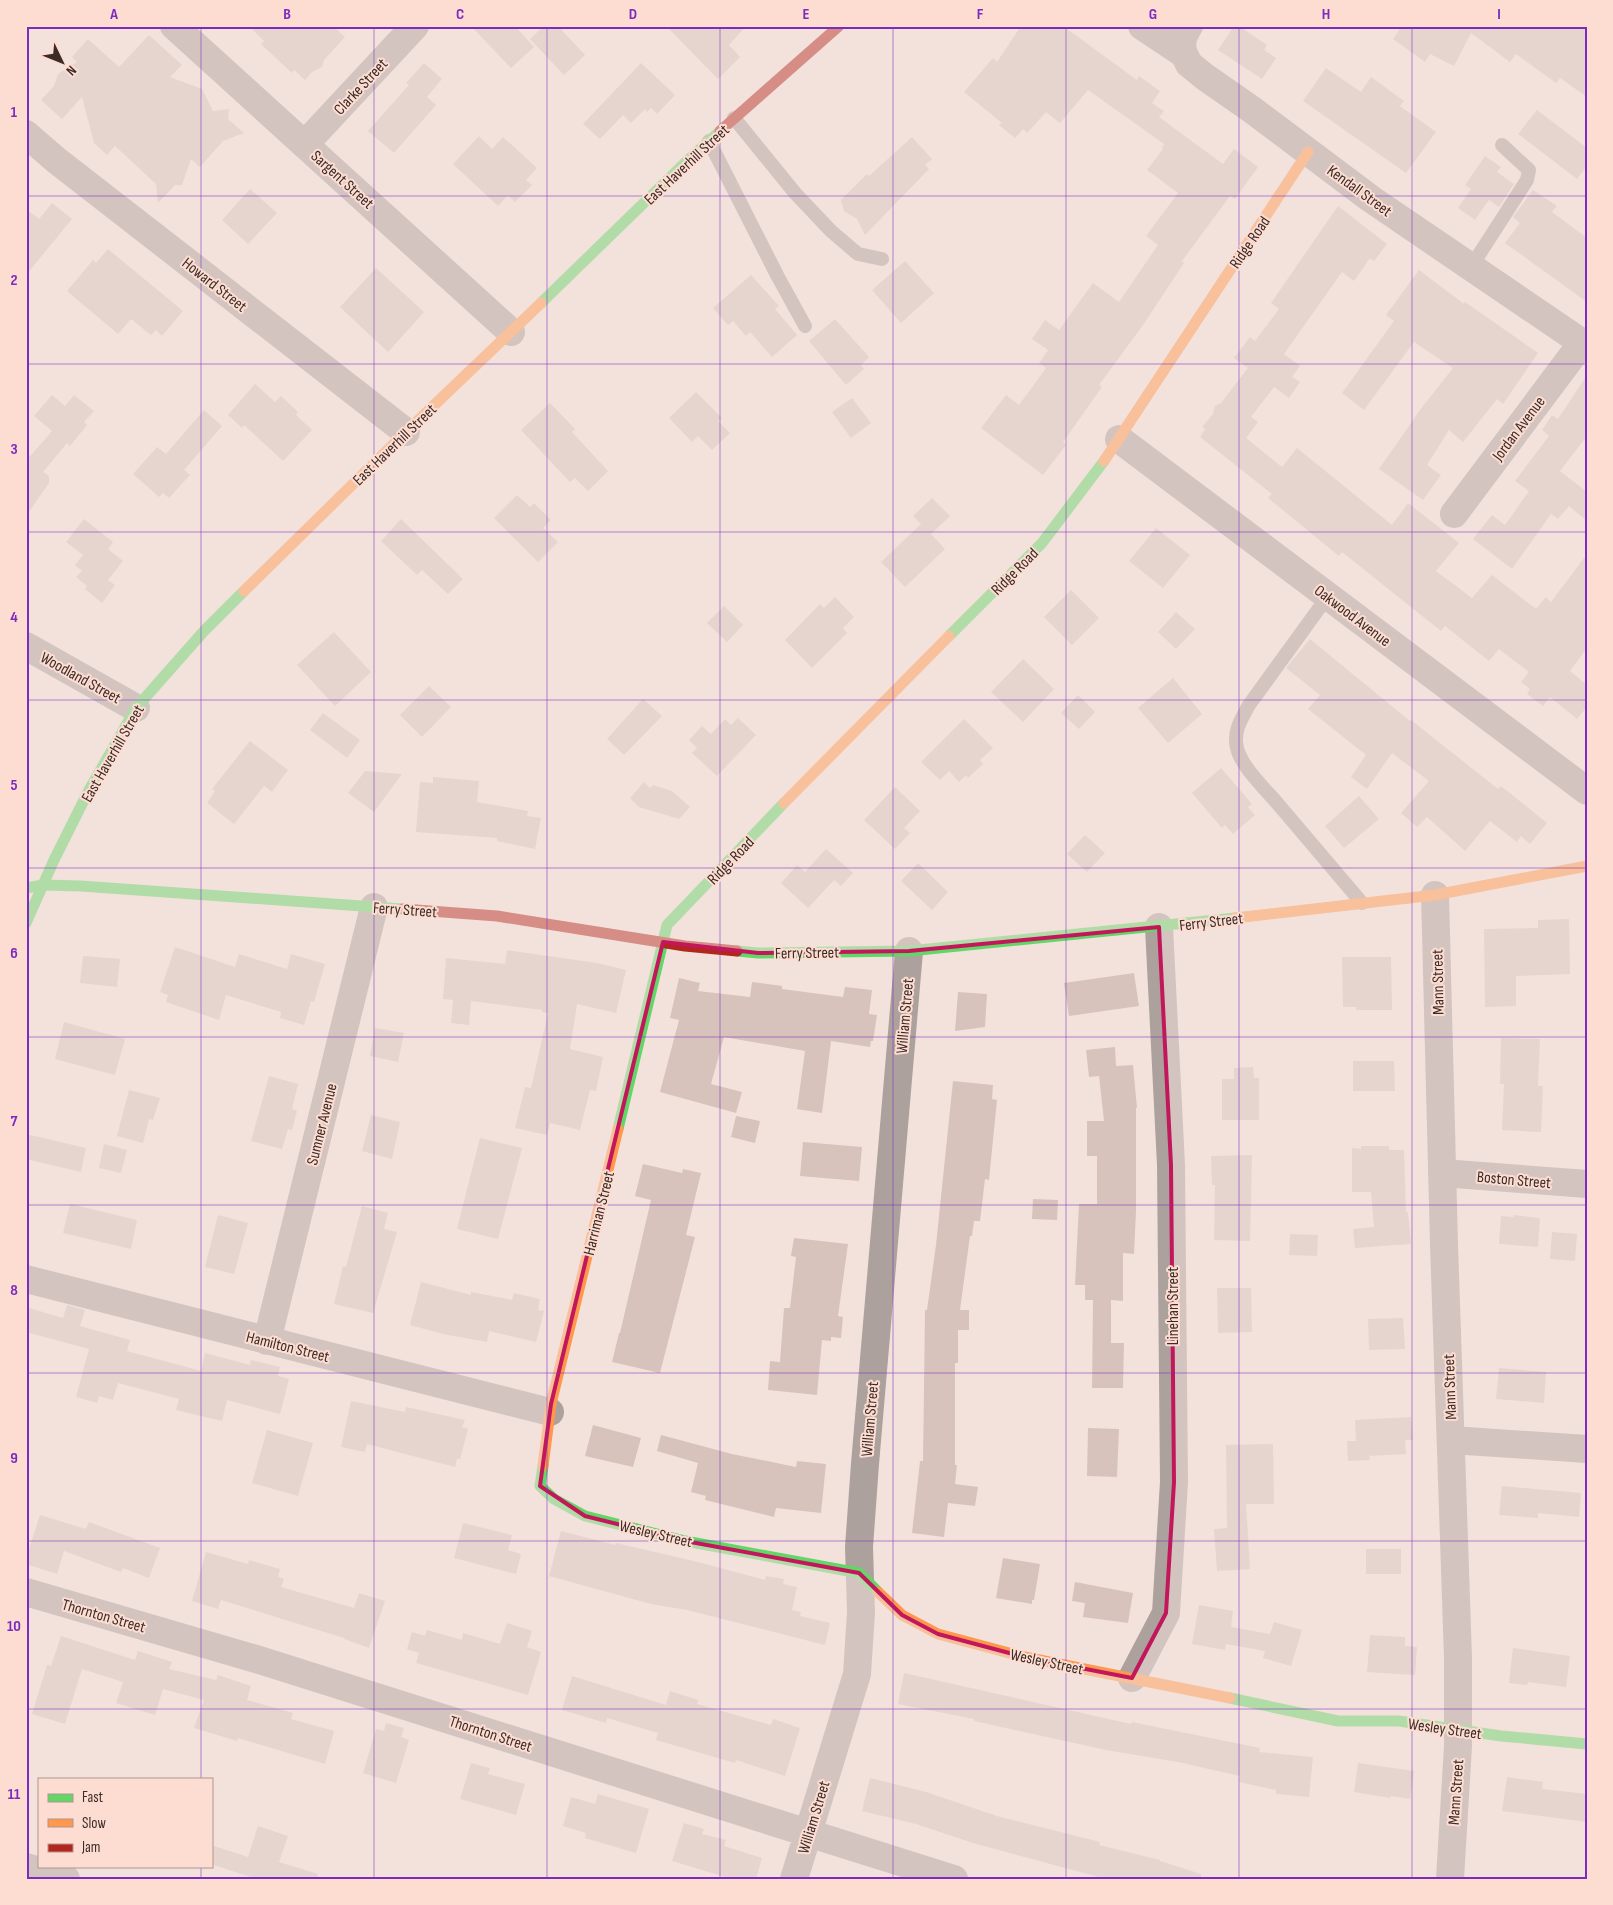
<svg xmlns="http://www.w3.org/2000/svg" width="1613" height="1905" font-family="'Sofia Sans Condensed',sans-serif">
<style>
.building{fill:#d8c3bc}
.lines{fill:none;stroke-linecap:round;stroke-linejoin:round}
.lane{stroke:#ada19d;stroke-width:14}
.street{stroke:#ada19d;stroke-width:28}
.fast{stroke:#63d668;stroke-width:11}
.slow{stroke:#ff974d;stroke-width:11}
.jam{stroke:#b3261e;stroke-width:11}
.marked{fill:none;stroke:#c2185b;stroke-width:4;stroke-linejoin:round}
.grid{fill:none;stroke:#7b2cbf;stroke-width:1;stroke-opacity:0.55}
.labels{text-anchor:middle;stroke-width:4;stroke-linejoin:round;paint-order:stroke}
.street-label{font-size:16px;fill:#3b2c27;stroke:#fdddd2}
.neatline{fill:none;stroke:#7b2cbf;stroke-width:2}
.grid-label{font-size:16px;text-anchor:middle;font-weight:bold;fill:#7b2cbf}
</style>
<rect width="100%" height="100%" fill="#f3e2dc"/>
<!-- building -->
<path class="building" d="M249,26H333L345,37L324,60L322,67L312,72L305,80L294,70L292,73L261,44L264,41Z
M471,26H515L534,47L511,68Z
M544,26H558L585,55L564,75L530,39Z
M666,26H746L729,45L740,57L718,79Z
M1021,26H1063L1137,80L1139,76L1160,91L1152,103L1164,111L1159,117L1223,164L1234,149L1258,167L1235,199L1230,196L1182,261L1184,263L1143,325L1099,385L1102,387L1063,442L1066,445L1043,475L981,428L1006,395L1019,405L1046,368L1039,363L1048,350L1032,339L1045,320L1059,330L1093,283L1119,302L1158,245L1146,236L1178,193L1147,170L1163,149L1162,148L1164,144L1088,90L1060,123L1046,112L1027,133L1023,129L1015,138L999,125L1002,123L964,92L993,58L997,62Z
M1234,26H1239L1267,45L1264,50L1276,58L1262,79L1218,50Z
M1402,26H1587V97L1560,78L1556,83L1516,54L1510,62L1471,33L1454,66L1430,54L1425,62L1393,39Z
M149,35L182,65L170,77L202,89L213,111L229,109L228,119L244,133L223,141L200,167L191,159L182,185H175L158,203L156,184L115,146L107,155L94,143L82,97L62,119L41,100L54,86L58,74L77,62L72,57L88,39L119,67Z
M424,63L442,79L427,97L436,105L394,153L368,131L409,85L406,83Z
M641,63L675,95L657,114L651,108L647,112L645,109L631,123L623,115L600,139L583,124Z
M1326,68L1361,92L1371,77L1404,101L1400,106L1436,132L1406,173L1303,101Z
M1537,110L1587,148V166L1577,179L1518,134Z
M479,136L492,149L503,137L537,168L526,180L532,185L515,202L508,195L498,206L453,164Z
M912,137L932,159L925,165L929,169L865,235L857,219L844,211L841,200L867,174L869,176Z
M1485,156L1501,167L1497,172L1514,184L1499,207L1489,200L1475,220L1458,208L1471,189L1465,185Z
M250,189L277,213L248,244L222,220Z
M1533,190L1557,206L1552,212L1587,238V302L1505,243L1520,223L1513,217Z
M52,203L72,219L26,275V209L39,219Z
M1338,206L1387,244L1374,261L1370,258L1354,281L1342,272L1284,354L1300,366L1292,377L1300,382L1289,398L1274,387L1251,417L1258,422L1246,438L1282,467L1297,448L1392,525L1408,503L1459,543L1436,571L1472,598L1492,575L1536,609L1546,597L1551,602L1587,554V648L1570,671L1587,685V707L1577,719L1550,697L1543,706L1527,694L1530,689L1521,682L1529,672L1499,649L1489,661L1445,626L1441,631L1342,552L1339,556L1268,498L1272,494L1200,437L1205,429L1202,427L1213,414L1215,406L1221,403L1248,368L1234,358L1250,337L1255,341L1279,309L1271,303Z
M108,249L183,311L162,336L156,330L151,335L131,319L118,334L67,291L93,260L96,263Z
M905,261L934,293L901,323L872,290Z
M376,268L424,312L388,352L340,307Z
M1419,270L1464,304L1465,302L1538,353L1503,404L1497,399L1463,442L1449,430L1427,465L1441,475L1423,500L1379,469L1420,410L1453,368L1414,342L1364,410L1342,393L1394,321L1386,315Z
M751,275L779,306L775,309L797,335L772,357L750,332L746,336L733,321L728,325L713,308Z
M835,319L869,357L861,365L864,369L846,385L809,341Z
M1587,375V436L1560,471L1587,492V521L1569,506L1558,519L1551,514L1512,569L1473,539L1492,515L1505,525L1529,491L1515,481L1549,436L1542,430L1552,415L1558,419Z
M255,384L275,402L281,396L298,412L296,415L312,430L283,461L244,425L242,428L228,415Z
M696,392L722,418L718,421L730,433L712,450L698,436L692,442L669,418Z
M52,395L65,406L74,395L94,411L84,422L87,425L70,446L67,443L43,472L49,476V483L26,516V461L52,431L34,416Z
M852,398L871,423L851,438L832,412Z
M550,403L575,429L572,432L608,471L588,491L575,478L570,482L521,430Z
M204,410L222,426L184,470L190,475L169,498L163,493L159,497L133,474L157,447L166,454Z
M517,495L530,507L534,503L551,520L543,528L558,542L538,562L494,518Z
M932,498L950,516L931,534L945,549L905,587L881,562L921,524L913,516Z
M84,519L113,542L108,549L123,561L108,580L115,585L102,603L85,589L87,586L76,577L82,571L75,565L83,555L66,542Z
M401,519L463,579L448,594L422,570L417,575L381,541Z
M1156,528L1190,555L1163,588L1129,561Z
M1071,590L1099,618L1072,645L1044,617Z
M835,597L854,617L843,628L847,633L812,668L785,640L820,604L824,608Z
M724,606L743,625L727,642L707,623Z
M1176,612L1195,629L1176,649L1158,632Z
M334,632L371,672L335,706L297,665Z
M1310,639L1410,721L1411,720L1498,789L1501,786L1547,823L1530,844L1521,836L1517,842L1490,821L1465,851L1427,817L1417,827L1401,813L1429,781L1392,753L1367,789L1351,777L1366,755L1308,709L1320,695L1286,668Z
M1023,659L1054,689L1023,722L991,692Z
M1173,678L1202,714L1168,743L1138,708Z
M429,686L451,707L422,737L400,715Z
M1078,695L1095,712L1079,729L1061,713Z
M643,699L662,716L624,755L607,739Z
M323,713L360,740L347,758L310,730Z
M738,718L756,735L717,776L692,753L697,748L689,740L702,726L711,734L725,719L731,725Z
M964,719L993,748L980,760L983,764L968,778L966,775L959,782L949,771L940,780L921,762Z
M250,741L288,770L272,792L264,786L234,824L207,803L215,791L212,789Z
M1221,768L1252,804L1248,807L1255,815L1233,834L1225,825L1222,828L1192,793Z
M365,771L402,774L374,812L348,793Z
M433,777L479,781L477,802L528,811L527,816L541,818L535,849L497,841V838L416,832L420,782L433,783Z
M644,782L650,788L653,785L672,791L690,807L679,819L639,807L630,798Z
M895,787L920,811L904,828L910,833L895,849L864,820Z
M1359,796L1379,819L1344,848L1325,826Z
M1085,835L1105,853L1087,872L1067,854Z
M826,849L853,873L841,886L834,880L808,908L781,883L797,865L805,872Z
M918,863L948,892L932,910L901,881Z
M1569,919L1570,974L1516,976V1006L1485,1007L1484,929L1538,928V920Z
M175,947L235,967L239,954L287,969L291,954L325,964L314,1002L311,1001L304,1025L280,1018L281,1012L226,995L219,1020L166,1002L168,995L160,992Z
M507,950L597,963L626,970L616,1013L577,1004L570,1049L603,1057L596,1091L590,1090L580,1130L550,1123L547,1135L515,1128L525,1087L531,1088L548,1013L542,1012V1010L471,1001L469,1025L451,1023L453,1000L443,999L446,958L505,964Z
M83,956L120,959L117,987L80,983Z
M1342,957H1391L1392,1010H1356V1007H1343Z
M1134,973L1139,1006L1069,1016L1064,983Z
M679,978L700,983L698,991L750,997L752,982L782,986V989L843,997L845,987L872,990L869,1014L877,1015L873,1041H871L870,1047L831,1041L822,1113L797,1109L805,1051L724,1037L711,1084L742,1092L736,1113L660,1092L679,1020L670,1018Z
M958,992L987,994L985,1027L955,1031Z
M64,1022L125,1039L115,1075L55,1059Z
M375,1028L404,1033L398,1062L370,1056Z
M1501,1038L1540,1039L1538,1086H1543L1541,1132L1502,1130L1504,1084H1500Z
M1115,1047L1116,1066L1133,1065L1137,1108H1136V1211L1134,1254L1123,1253V1301L1111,1300V1343H1124L1123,1388H1092L1093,1300H1085V1285H1075L1079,1204H1097V1156H1087V1121H1104L1099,1076L1089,1077L1086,1050Z
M1353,1061H1394L1395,1091H1353Z
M1253,1067L1254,1078H1259V1120H1222V1079H1234V1068Z
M269,1076L298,1084L292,1109L297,1111L292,1130L288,1129L282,1149L251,1141Z
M953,1081L993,1085L992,1099L997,1100L989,1180L985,1179L980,1221H974L972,1236H970L960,1310H969V1330H958V1363H955V1465H957L955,1484L978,1487L975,1506L948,1503L944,1537L912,1533L920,1461H923L925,1310H927L936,1245Z
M129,1090L160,1098L153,1120L149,1119L143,1143L117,1136Z
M371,1115L400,1122L392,1159L362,1151Z
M736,1116L760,1121L755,1143L731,1137Z
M26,1134L86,1148L81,1172L26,1159Z
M480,1138L522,1148L498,1239L457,1229Z
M803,1142L862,1147L859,1181L800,1176Z
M104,1144L127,1150L121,1173L99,1168Z
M1361,1146H1389V1150H1404L1406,1213L1408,1212L1411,1244L1355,1248L1353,1229L1374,1227L1371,1192H1352V1148L1361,1149Z
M1252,1155L1250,1241L1214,1240L1215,1185H1212L1211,1156Z
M643,1164L682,1173L683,1169L701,1173L686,1235L695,1237L660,1373L612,1362L619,1333H620L651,1200L635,1196Z
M1033,1199L1058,1200L1057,1220L1032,1219Z
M70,1204L137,1220L131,1249L63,1233Z
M362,1206L388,1213L384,1229L397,1232L373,1313L334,1304L343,1266L346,1267Z
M218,1215L248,1223L234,1274L205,1267Z
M1514,1215L1540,1218L1538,1247L1499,1244L1501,1216L1514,1217Z
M1552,1232L1577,1234L1575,1261L1550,1259Z
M1290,1234L1318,1235L1317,1256L1289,1255Z
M794,1238L848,1244L838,1316L843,1317L841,1338L831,1337V1341L822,1340L817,1395L768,1390L770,1361L780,1362L784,1308H790L796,1257L791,1256Z
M421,1282L471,1295V1292L512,1300L514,1293L540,1299L538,1310L544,1311L536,1342L489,1331L487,1342L443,1334L410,1325Z
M1217,1288H1251L1252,1332L1218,1333Z
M67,1305L85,1310L80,1326L130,1340L127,1351L201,1371L205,1353L250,1365L251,1360L280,1367L278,1376L289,1379L280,1414L227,1400L222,1421L176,1410L179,1399L118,1383L113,1400L99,1396L97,1403L76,1397L89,1349L26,1332V1307L63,1318Z
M1403,1318L1405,1349L1369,1350L1368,1319Z
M1499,1368L1546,1372L1544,1403L1496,1399Z
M351,1401L405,1412L406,1407L465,1420L462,1427L468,1429L460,1459H457L455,1467L367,1444L365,1452L341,1447Z
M1411,1417L1413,1440H1405L1406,1454L1369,1456L1370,1460L1348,1461L1347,1441H1356L1355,1420Z
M593,1425L641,1438L633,1467L585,1456Z
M1088,1428L1119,1429L1117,1477L1087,1476Z
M267,1430L313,1443L298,1496L252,1483Z
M661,1435L732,1454L796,1467L797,1461L826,1464L821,1513L776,1508L774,1517L705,1500L706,1496L691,1492L698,1463L657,1451Z
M1273,1444L1274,1504H1246L1250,1569L1217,1571L1214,1529L1227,1528L1226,1445Z
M1502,1486L1581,1493L1579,1517L1538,1513V1518L1499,1515Z
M40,1515L86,1529L89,1522L160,1548L149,1578L123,1568L121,1572L64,1551L57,1574L26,1564V1558Z
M463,1523L512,1535L508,1550L521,1554L516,1574L454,1558Z
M561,1531L615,1545L616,1543L698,1562L765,1580L766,1576L784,1579L783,1584L797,1587L792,1610L801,1612L800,1616L830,1623L825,1645L687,1610L651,1604L549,1576Z
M1366,1549H1401V1574H1366Z
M206,1552L248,1564L249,1560L280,1569L278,1577L284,1579L281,1587L354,1608L359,1593L385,1601L369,1648L344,1639V1638L221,1600L218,1609L192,1601Z
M1003,1558L1040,1564L1034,1600H1032V1604L996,1598Z
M1075,1582L1133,1593L1128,1623L1083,1617L1085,1603L1072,1601Z
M1199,1605L1233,1611L1231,1627L1270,1634L1274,1622L1302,1630L1291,1666L1263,1658L1265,1651L1226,1644L1225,1650L1192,1644Z
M507,1623L532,1631L527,1647L541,1652L528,1695L416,1663L419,1653L407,1649L412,1632L425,1636L427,1630L462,1640L463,1633L500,1644Z
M1370,1635L1405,1637V1646L1417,1647L1415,1675L1367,1672Z
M61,1636L135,1660L138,1651L172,1662L169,1669L216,1680L218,1675L251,1686L247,1700L293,1713L291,1719L334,1731L325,1764L238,1738L237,1741L194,1728L204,1700L163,1689L155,1715L116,1703L123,1682L82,1669L65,1724L32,1714L47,1665L51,1666Z
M1513,1648L1570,1656L1566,1687L1528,1682L1527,1685L1509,1683Z
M904,1673L1131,1724L1132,1722L1260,1748L1259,1752L1313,1757L1309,1797L1276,1794V1790L1239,1782L1240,1776L1178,1762L1106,1750L974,1721V1719L898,1704Z
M572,1676L666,1705L670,1691L698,1700L697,1704L771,1725L773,1719L800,1728L785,1776L736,1760L735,1763L656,1740L658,1733L607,1718L606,1723L562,1710Z
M386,1723L404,1728L401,1737L409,1740L396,1783L363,1773L376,1729L384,1731Z
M471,1763L490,1768L488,1774L525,1784L516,1815L460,1799Z
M1358,1763L1414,1771L1410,1799L1391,1796L1390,1798L1354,1792Z
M1507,1777L1543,1782L1542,1789L1587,1794V1822L1502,1811Z
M870,1778L926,1792L997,1816L1100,1842L1099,1845L1160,1860V1861L1201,1874V1879H1106L973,1843L916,1824L862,1811Z
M598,1794L649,1809L636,1853L585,1838L586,1833L563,1826L571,1797L595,1804Z
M684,1823L704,1829L702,1834L726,1840L724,1846L762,1858L756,1879H732L672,1861Z
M258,1826L288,1836L279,1862L318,1874L317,1879H257L211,1864V1845L248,1857Z"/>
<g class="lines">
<!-- lane -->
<path class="lane" d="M734,118L795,193L831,231L858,254L882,259
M709,141L777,275L805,326
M1471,267L1527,180L1529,170L1502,145
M1328,596L1249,705C1241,719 1233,732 1237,748C1241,766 1265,789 1278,804C1306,837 1334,870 1362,903"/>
<!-- street -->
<path class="street" d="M174,26L511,332
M1142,26L1184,54L1189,64L1205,77L1251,109L1371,199L1587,346
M1184,54C1180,43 1183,36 1189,26
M26,134L56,160L406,432
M305,144L415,26
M1119,439L1587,791
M1454,514L1582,343
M26,646L136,708
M1435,895L1444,1244L1458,1658V1746L1450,1879
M1442,1173L1587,1184
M26,1279L550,1412
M267,1341L374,907
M1451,1440L1587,1449
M26,1592L256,1659L954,1879
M1132,1678L1166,1613L1174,1482L1171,1165L1159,927
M26,1867L66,1879
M794,1879L857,1674L861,1612L859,1547L865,1464L909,951"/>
<!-- fast -->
<path class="fast" d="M541,303L689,159L720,131
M949,636L1042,543L1104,461
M26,888L43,885L81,886L403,909
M26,923L54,860L89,790L136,708L204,631L244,591
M737,951L758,953L909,951L1235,918
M618,1129L667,925L784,803
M543,1466L540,1486L554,1499L585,1516L685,1541L859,1573L878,1592
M1230,1698L1338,1721H1399L1501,1736L1587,1744"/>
<!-- slow -->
<path class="slow" d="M1104,461L1308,152
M244,591L406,432L541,303
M784,803L949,636
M1235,918L1435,895L1587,866
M543,1466L551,1404L618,1129
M878,1592L902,1615L938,1634L1024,1657L1230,1698"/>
<!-- jam -->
<path class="jam" d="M720,131L839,26
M403,909L497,916L685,946L737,951"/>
</g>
<!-- marked area -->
<path d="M0 0H1613V1905H0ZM1159,927L1171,1165L1174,1482L1166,1613L1132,1678L1024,1657L938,1634L902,1615L859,1573L685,1541L585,1516L540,1486L551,1404L663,942L758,953L909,951Z" fill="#f3e2dc" fill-opacity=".55" fill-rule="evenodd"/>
<path class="marked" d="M1159,927L1171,1165L1174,1482L1166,1613L1132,1678L1024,1657L938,1634L902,1615L859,1573L685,1541L585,1516L540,1486L551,1404L663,942L758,953L909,951Z"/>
<!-- grid -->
<path class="grid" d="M201,26V1779M374,26V1879M547,26V1879M720,26V1879M893,26V1879M1066,26V1879M1239,26V1879M1412,26V1879M26,196H1587M26,364H1587M26,532H1587M26,700H1587M26,868H1587M26,1037H1587M26,1205H1587M26,1373H1587M26,1541H1587M26,1709H1587M201,1866V1879"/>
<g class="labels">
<!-- street labels -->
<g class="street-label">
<text transform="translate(360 86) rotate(-47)" y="6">Clarke Street</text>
<text transform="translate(686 164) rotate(-43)" y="6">East Haverhill Street</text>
<text transform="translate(343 179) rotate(42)" y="6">Sargent Street</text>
<text transform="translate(1360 190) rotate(36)" y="6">Kendall Street</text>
<text transform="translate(1249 242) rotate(-56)" y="6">Ridge Road</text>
<text transform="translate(215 284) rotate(38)" y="6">Howard Street</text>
<text transform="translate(1518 428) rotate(-53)" y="6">Jordan Avenue</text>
<text transform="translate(394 444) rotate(-44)" y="6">East Haverhill Street</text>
<text transform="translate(1014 571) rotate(-45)" y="6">Ridge Road</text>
<text transform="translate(1353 615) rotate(37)" y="6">Oakwood Avenue</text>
<text transform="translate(81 677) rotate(29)" y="6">Woodland Street</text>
<text transform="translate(112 753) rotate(-60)" y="6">East Haverhill Street</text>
<text transform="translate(730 860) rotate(-46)" y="6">Ridge Road</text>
<text transform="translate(405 909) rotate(4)" y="6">Ferry Street</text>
<text transform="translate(1211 921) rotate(-7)" y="6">Ferry Street</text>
<text transform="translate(807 952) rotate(-1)" y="6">Ferry Street</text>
<text transform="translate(1437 982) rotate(-91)" y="6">Mann Street</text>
<text transform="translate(904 1016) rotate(-85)" y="6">William Street</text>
<text transform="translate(321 1124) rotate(-76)" y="6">Sumner Avenue</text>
<text transform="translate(1514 1179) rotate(5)" y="6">Boston Street</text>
<text transform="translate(598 1213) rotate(-76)" y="6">Harriman Street</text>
<text transform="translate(1172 1306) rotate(-90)" y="6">Linehan Street</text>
<text transform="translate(288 1346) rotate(14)" y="6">Hamilton Street</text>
<text transform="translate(1449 1387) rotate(-92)" y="6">Mann Street</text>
<text transform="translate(869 1419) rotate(-85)" y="6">William Street</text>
<text transform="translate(656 1533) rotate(13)" y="6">Wesley Street</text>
<text transform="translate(104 1615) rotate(16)" y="6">Thornton Street</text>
<text transform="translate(1047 1661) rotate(12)" y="6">Wesley Street</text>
<text transform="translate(1445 1728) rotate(8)" y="6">Wesley Street</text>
<text transform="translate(491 1733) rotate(18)" y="6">Thornton Street</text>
<text transform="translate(1455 1792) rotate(-86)" y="6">Mann Street</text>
<text transform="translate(813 1817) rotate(-73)" y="6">William Street</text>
</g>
</g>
<!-- border -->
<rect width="1613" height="1905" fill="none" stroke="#fdddd2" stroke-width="55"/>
<!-- legend -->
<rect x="38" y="1778" width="175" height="90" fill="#fdddd2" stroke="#af968e"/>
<rect x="48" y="1794" width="25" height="8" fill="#63d668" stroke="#af968e"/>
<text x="82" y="1802" font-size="15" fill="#3b2c27">Fast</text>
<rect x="48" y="1819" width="25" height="8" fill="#ff974d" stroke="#af968e"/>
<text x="82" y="1828" font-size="15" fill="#3b2c27">Slow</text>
<rect x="48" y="1844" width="25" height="8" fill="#b3261e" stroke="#af968e"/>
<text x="82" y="1852" font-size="15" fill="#3b2c27">Jam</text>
<!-- north arrow -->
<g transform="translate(62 62) rotate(133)" stroke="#fdddd2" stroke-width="4" paint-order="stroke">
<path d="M0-4L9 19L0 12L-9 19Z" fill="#3b2c27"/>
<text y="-8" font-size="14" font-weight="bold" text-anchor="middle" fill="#3b2c27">N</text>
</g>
<rect x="28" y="28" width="1558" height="1850" class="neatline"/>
<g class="grid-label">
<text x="114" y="19">A</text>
<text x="287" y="19">B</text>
<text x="460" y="19">C</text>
<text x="633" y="19">D</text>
<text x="806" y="19">E</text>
<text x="980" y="19">F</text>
<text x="1153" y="19">G</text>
<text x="1326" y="19">H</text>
<text x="1499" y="19">I</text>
<text x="14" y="117">1</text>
<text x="14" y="285">2</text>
<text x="14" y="454">3</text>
<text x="14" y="622">4</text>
<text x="14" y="790">5</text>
<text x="14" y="958">6</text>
<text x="14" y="1126">7</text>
<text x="14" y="1295">8</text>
<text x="14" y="1463">9</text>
<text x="14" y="1631">10</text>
<text x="14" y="1799">11</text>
</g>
</svg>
